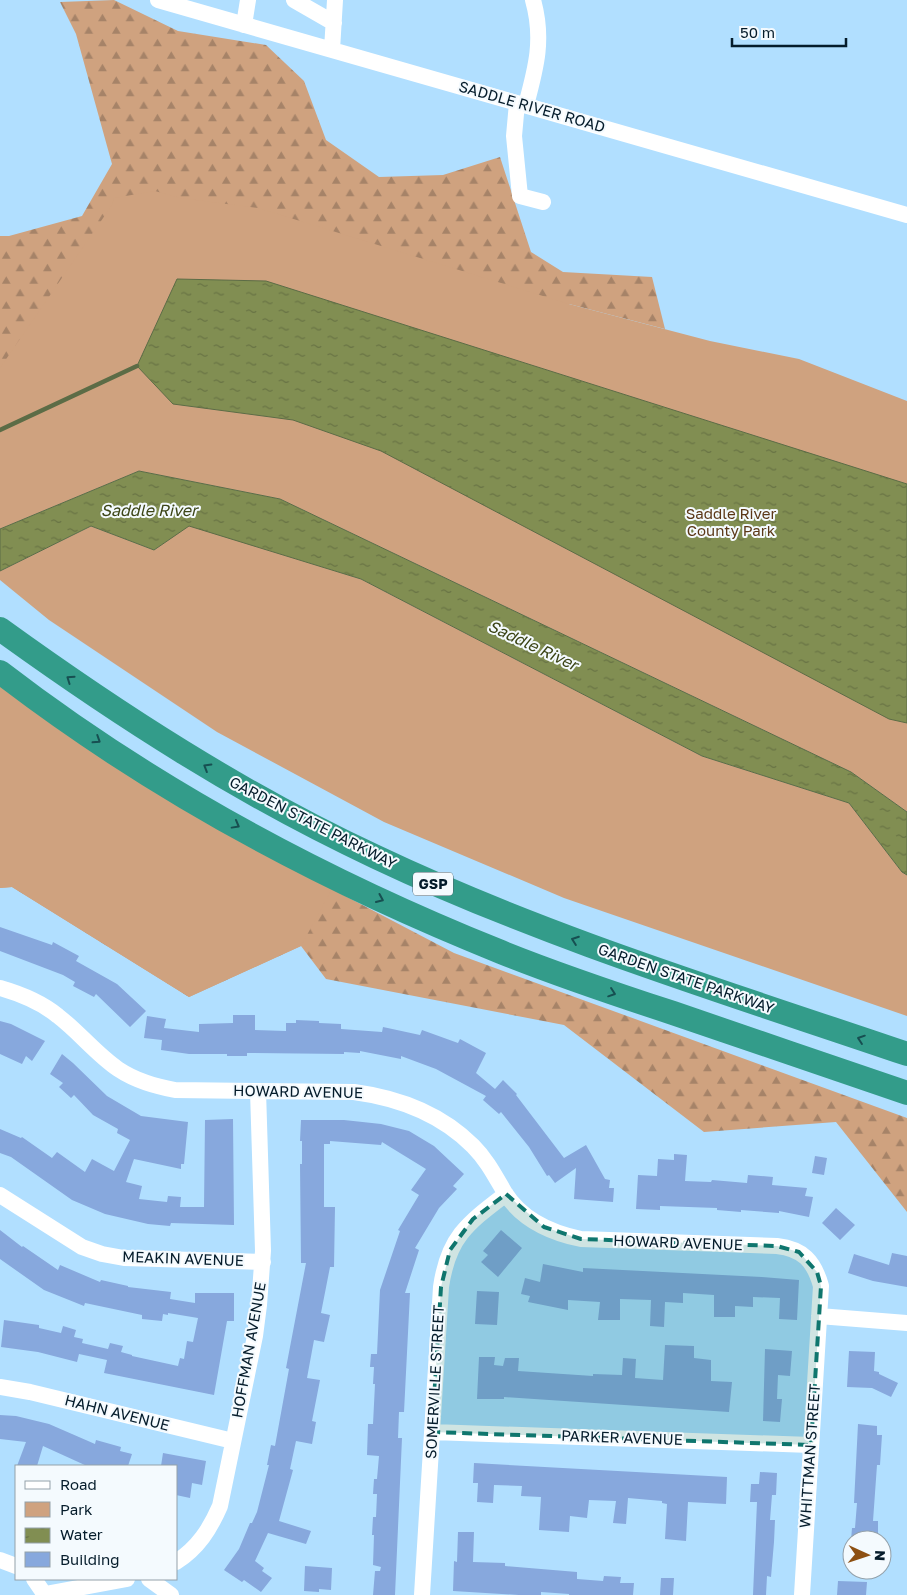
<svg xmlns="http://www.w3.org/2000/svg" width="907" height="1595" font-family="'Golos Text',sans-serif">
<style>
.forest{fill:url(#forest-firs)}
.park{fill:#cfa27f}
.water{fill:url(#water-ripples);stroke:#5c6c46}
.lines{fill:none;stroke-linecap:round;stroke-linejoin:round}
.stream{stroke:#5c6c46;stroke-width:4.5}
.building{fill:#87a8dd}
.minor{stroke:#fff;stroke-width:16}
.highway{stroke:#339c8a;stroke-width:24}
.oneway{stroke:#174f51}
.marked{fill:#0f766e;fill-opacity:0.2;stroke:#0f766e;stroke-width:4;stroke-dasharray:10 6;stroke-linejoin:round}
.labels{text-anchor:middle;stroke-width:4;stroke-linejoin:round;paint-order:stroke}
.shield{fill:#f4fafe;stroke:#4d5f6a;stroke-width:1}
.shield-label{font-size:14px;font-weight:bold;fill:#051c2b}
.street-label{font-size:15px;fill:#051c2b;stroke:#f4fafe}
.park-label{font-size:15px;fill:#5b3717;stroke:#f4fafe}
.water-label{font-size:16px;font-style:italic;fill:#3c4516;stroke:#f4fafe}
</style>
<defs>
<pattern id="forest-firs" width="22" height="20" patternUnits="userSpaceOnUse" patternTransform="scale(1.25)"><rect width="22" height="20" fill="#cfa27f"/><path d="M5 1l3.5 6h-7zM16 11l3.5 6h-7z" fill="#a68368"/></pattern>
<pattern id="water-ripples" width="26" height="14" patternUnits="userSpaceOnUse" patternTransform="scale(1.25)"><rect width="26" height="14" fill="#818e52"/><path d="M2 4q2-2 4 0t4 0M15 11q2-2 4 0t4 0" fill="none" stroke="#687344"/></pattern>
</defs>
<rect width="100%" height="100%" fill="#b1dfff"/>
<!-- forest -->
<path class="forest" d="M114,0L178,31L266,45L304,81L326,140L379,177L443,175L500,157L531,252L563,272L652,277L665,329L569,304L0,420V236H9L82,216L112,164L76,34L60,2Z
M0,691L332,889L454,953L907,1118V1212L836,1122L704,1132L564,1025L326,979L301,946L189,997L12,887L0,888Z"/>
<!-- park -->
<path class="park" d="M155,191L180,198L258,208L569,304L710,341L799,359L907,401V812L851,772L280,499L139,471L0,529V368L112,205L114,198Z
M189,525L361,579L702,756L849,803L902,872L907,875V1016L564,898L384,822L217,732L49,620L0,580V571L91,526L154,550Z
M0,678L332,889L301,946L189,997L12,887L0,888Z"/>
<!-- water -->
<path class="water" d="M177,279L266,281L907,484V723L889,719L381,451L293,420L173,404L137,366Z
M139,471L280,499L851,772L907,812V875L902,872L849,803L702,756L361,579L189,526L154,550L91,526L0,571V529Z"/>
<g class="lines">
<!-- stream -->
<path class="stream" d="M0,430L137,366"/>
</g>
<!-- building -->
<path class="building" d="M0,927L52,945L53,942L79,956L76,961L117,984L146,1011L130,1027L96,994L94,997L73,986L75,982L63,975L0,951Z
M233,1015H255V1030L286,1031V1023H296V1020L319,1021V1023L341,1024V1029L382,1032L383,1027L420,1035L422,1030L458,1043L460,1039L486,1053L476,1073L495,1089L503,1080L517,1094L516,1095L564,1158L586,1145L605,1179L610,1180L609,1188H614L613,1202L574,1199L576,1168L555,1183L549,1175L547,1176L529,1147L501,1112L499,1114L483,1100L486,1096L436,1069L401,1056V1059L360,1051V1053L344,1052V1054L247,1053V1056H227V1054H189L161,1050L162,1040L144,1038L147,1016L166,1019L164,1028L199,1032V1024L233,1023Z
M0,1021L11,1024L45,1041L32,1061L26,1056L22,1064L0,1054Z
M62,1054L73,1063L107,1096L141,1116L188,1122L184,1164H181V1169L134,1159L126,1182L142,1186L139,1199L167,1202L168,1196L181,1197L180,1207H204L205,1120L233,1119L234,1225L171,1223L170,1226L148,1224L105,1214L72,1200L11,1157L0,1153V1129L21,1138L22,1137L52,1158L57,1152L85,1172L92,1159L114,1171L130,1140L117,1133L118,1129L93,1115L74,1095L71,1098L59,1087L63,1083L50,1074Z
M301,1120H344L381,1124L409,1131L434,1146L464,1174L453,1186L457,1189L439,1208L415,1248L419,1250L405,1293H410L404,1412H399L398,1438H402L395,1595H373L375,1571H380L381,1567L373,1565L374,1535H372L373,1517H376L377,1494H373L374,1479H377L379,1456L367,1455L368,1424H373L375,1384H373L374,1367H370L371,1354H377L380,1290L400,1231L398,1230L419,1195L411,1190L426,1169L382,1142L381,1145L330,1141V1144H324V1207H335L334,1267H330L321,1313L330,1315L324,1342L314,1340L307,1378L320,1380L312,1421L316,1422L312,1444L296,1441L290,1469L293,1470L279,1521L311,1531L306,1544L268,1533L255,1561L264,1568L262,1571L272,1578L261,1592L244,1580L242,1582L224,1570L239,1549L250,1523H252L257,1512L269,1465H267L271,1445L275,1446L289,1369L286,1368L306,1263H301L300,1164H302V1141H300Z
M674,1154L687,1155L685,1181L711,1182L712,1180L747,1183L748,1175L773,1177L772,1185L807,1188L805,1196L813,1197L809,1217L779,1211V1213L741,1210V1212L717,1210V1208L660,1206V1210L636,1209L638,1175L657,1176L658,1159L674,1160Z
M815,1156L827,1158L824,1175L812,1173Z
M836,1208L855,1225L840,1240L822,1223Z
M0,1230L22,1247L23,1246L58,1270L60,1265L100,1282L101,1280L128,1286V1287L171,1292L170,1299L195,1303V1293H234V1321H227L214,1395L104,1373L107,1360L79,1354L77,1362L38,1352L1,1347L4,1320L39,1325V1328L61,1333L63,1326L76,1330L74,1337L83,1339L82,1343L108,1349L110,1343L123,1346L121,1352L132,1355V1356L178,1366L180,1358L184,1359L187,1341L193,1342L198,1318L168,1313V1315L163,1314L162,1321L142,1319V1315L85,1303L84,1306L44,1290L0,1259Z
M501,1230L522,1248L498,1277L481,1262L488,1255L483,1251Z
M892,1253L907,1256V1287L873,1281L848,1273L854,1254L889,1265Z
M543,1264L583,1272V1268L762,1277L799,1280L797,1320L779,1319L780,1298L753,1297V1307L735,1306V1317H714V1295L683,1293V1303L665,1302L664,1327L650,1326L651,1300L620,1299V1320H598L600,1302L568,1300V1310L528,1302L530,1296L521,1294L525,1278L540,1282Z
M477,1291L499,1292L497,1325L475,1324Z
M665,1345L694,1346V1358L711,1360V1381L732,1382L729,1412L504,1397V1399H477L479,1357H495L494,1365L503,1366L505,1358H519L518,1371L593,1376V1374L622,1375L623,1358L636,1359L635,1378L663,1380Z
M765,1349L792,1351L790,1376L778,1375L777,1399H782L780,1422L763,1421Z
M849,1351L875,1352L874,1371L879,1372V1374L898,1383L891,1397L872,1388L847,1387Z
M0,1415L16,1416L49,1424L95,1444L96,1440L121,1447L120,1451L132,1454L128,1466H87L43,1446L37,1466H17L26,1442L0,1439Z
M858,1424L877,1426V1435H882L880,1465H877L873,1521H878V1537H871V1540H851L852,1528H855L857,1503H854Z
M163,1453L206,1461L202,1485L192,1483L190,1498L176,1495V1466H161Z
M474,1463L727,1477L726,1504L688,1502L686,1541L665,1539L667,1504L662,1503V1501L628,1498L626,1524L613,1523L616,1501L589,1500L587,1518L570,1516L569,1532L539,1530L541,1497L521,1496L522,1486L494,1485L493,1503L477,1502L478,1483H473Z
M760,1472L777,1473L776,1495H772L770,1520H775L774,1542L771,1577L767,1576L766,1595H753L757,1502H750L751,1484H759Z
M458,1532H474L473,1562L505,1563V1566L577,1572V1579L603,1581L604,1576L621,1577L620,1583H634L633,1595H569V1594L541,1592V1595H519L453,1591L454,1561L457,1562Z
M305,1566L332,1568L331,1590L319,1589V1592L304,1591Z
M661,1578H674L673,1595H660Z
M838,1581L867,1582L866,1595H837Z"/>
<g class="lines">
<!-- minor -->
<path class="minor" d="M158,0L907,215
M294,0L334,23
M244,25L248,0
M332,50L335,0
M517,103L514,136L520,196L543,202
M526,105C536,68 544,39 533,0
M0,988C21,994 41,1002 58,1016C79,1032 96,1054 118,1069C136,1081 155,1086 175,1090L354,1092C399,1098 440,1113 473,1146C487,1160 495,1176 505,1193C522,1220 552,1233 581,1239L777,1246C803,1249 814,1261 821,1286L802,1595
M0,1195L82,1247L102,1254L124,1258L263,1262
M819,1316L907,1323
M0,1387L30,1392L233,1441
M432,1432L811,1445
M0,1560L16,1566
M176,1562C198,1548 210,1529 220,1506L255,1336L259,1305L263,1251L258,1091
M34,1579L45,1595
M149,1579L171,1595
M45,1594L127,1579
M422,1595L441,1287C448,1237 468,1223 506,1194"/>
<!-- highway -->
<path class="highway" d="M0,629C119,715 243,795 376,857C547,938 728,993 907,1054
M0,672C152,789 324,881 501,952C558,975 615,994 673,1013C751,1040 829,1066 907,1093"/>
</g>
<!-- one-way arrows -->
<defs><path id="oneway-chevron" d="M-2-3.5L2.5 0L-2 3.5" fill="none" stroke-width="1.6" stroke-linecap="round" stroke-linejoin="round" transform="scale(1.25)"/></defs>
<g class="oneway">
<use href="#oneway-chevron" transform="translate(70 679) rotate(-145)"/>
<use href="#oneway-chevron" transform="translate(97 740) rotate(33)"/>
<use href="#oneway-chevron" transform="translate(207 767) rotate(-149)"/>
<use href="#oneway-chevron" transform="translate(236 825) rotate(29)"/>
<use href="#oneway-chevron" transform="translate(380 899) rotate(24)"/>
<use href="#oneway-chevron" transform="translate(575 940) rotate(-160)"/>
<use href="#oneway-chevron" transform="translate(612 993) rotate(19)"/>
<use href="#oneway-chevron" transform="translate(861 1039) rotate(-161)"/>
</g>
<!-- marked area -->
<path class="marked" d="M506,1194L544,1227L581,1239L777,1246L799,1252L817,1272L821,1286L811,1445L432,1432L441,1287L450,1250L473,1219Z"/>
<g class="labels">
<!-- shield labels -->
<rect class="shield" x="413" y="872.5" width="40" height="23" rx="4"/>
<g class="shield-label">
<text x="433" y="889">GSP</text>
</g>
<!-- street labels -->
<g class="street-label">
<text transform="translate(532 107) rotate(16)" y="5">SADDLE RIVER ROAD</text>
<text transform="translate(313 823) rotate(27)" y="5">GARDEN STATE PARKWAY</text>
<text transform="translate(686 979) rotate(19)" y="5">GARDEN STATE PARKWAY</text>
<text transform="translate(298 1092) rotate(1)" y="5">HOWARD AVENUE</text>
<text transform="translate(678 1243) rotate(2)" y="5">HOWARD AVENUE</text>
<text transform="translate(183 1259) rotate(2)" y="5">MEAKIN AVENUE</text>
<text transform="translate(249 1350) rotate(-80)" y="5">HOFFMAN AVENUE</text>
<text transform="translate(435 1382) rotate(-87)" y="5">SOMERVILLE STREET</text>
<text transform="translate(117 1413) rotate(14)" y="5">HAHN AVENUE</text>
<text transform="translate(622 1438) rotate(2)" y="5">PARKER AVENUE</text>
<text transform="translate(810 1456) rotate(-86)" y="5">WHITTMAN STREET</text>
</g>
<!-- park labels -->
<g class="park-label">
<text x="731" y="519">Saddle River<tspan x="731" dy="17">County Park</tspan></text>
</g>
<!-- water labels -->
<g class="water-label">
<text x="149" y="516">Saddle River</text>
<text transform="translate(533 645) rotate(25)" y="6">Saddle River</text>
</g>
</g>
<!-- legend -->
<rect x="15" y="1465" width="162" height="115" fill="#f4fafe" stroke="#94a1aa"/>
<rect x="25" y="1481" width="25" height="8" fill="#ffffff" stroke="#94a1aa"/>
<text x="60" y="1490" font-size="15" fill="#051c2b">Road</text>
<rect x="25" y="1502" width="25" height="15" fill="#cfa27f" stroke="#94a1aa"/>
<text x="60" y="1515" font-size="15" fill="#051c2b">Park</text>
<rect x="25" y="1528" width="25" height="15" fill="url(#water-ripples)" stroke="#94a1aa"/>
<text x="60" y="1540" font-size="15" fill="#051c2b">Water</text>
<rect x="25" y="1552" width="25" height="15" fill="#87a8dd" stroke="#94a1aa"/>
<text x="60" y="1565" font-size="15" fill="#051c2b">Building</text>
<!-- north arrow -->
<g transform="translate(867 1555) rotate(93)"><circle r="24" fill="#f4fafe" stroke="#94a1aa"/>
<path d="M0-4L9 19L0 12L-9 19Z" fill="#8d5013"/>
<text y="-8" font-size="14" font-weight="bold" text-anchor="middle" fill="#051c2b">N</text>
</g>
<!-- scale -->
<path d="M732 38v8h114v-8" fill="none" stroke="#051c2b" stroke-width="2.5"/>
<text x="740" y="38" font-size="15" fill="#051c2b" stroke="#f4fafe" stroke-width="4" paint-order="stroke">50 m</text>
</svg>
